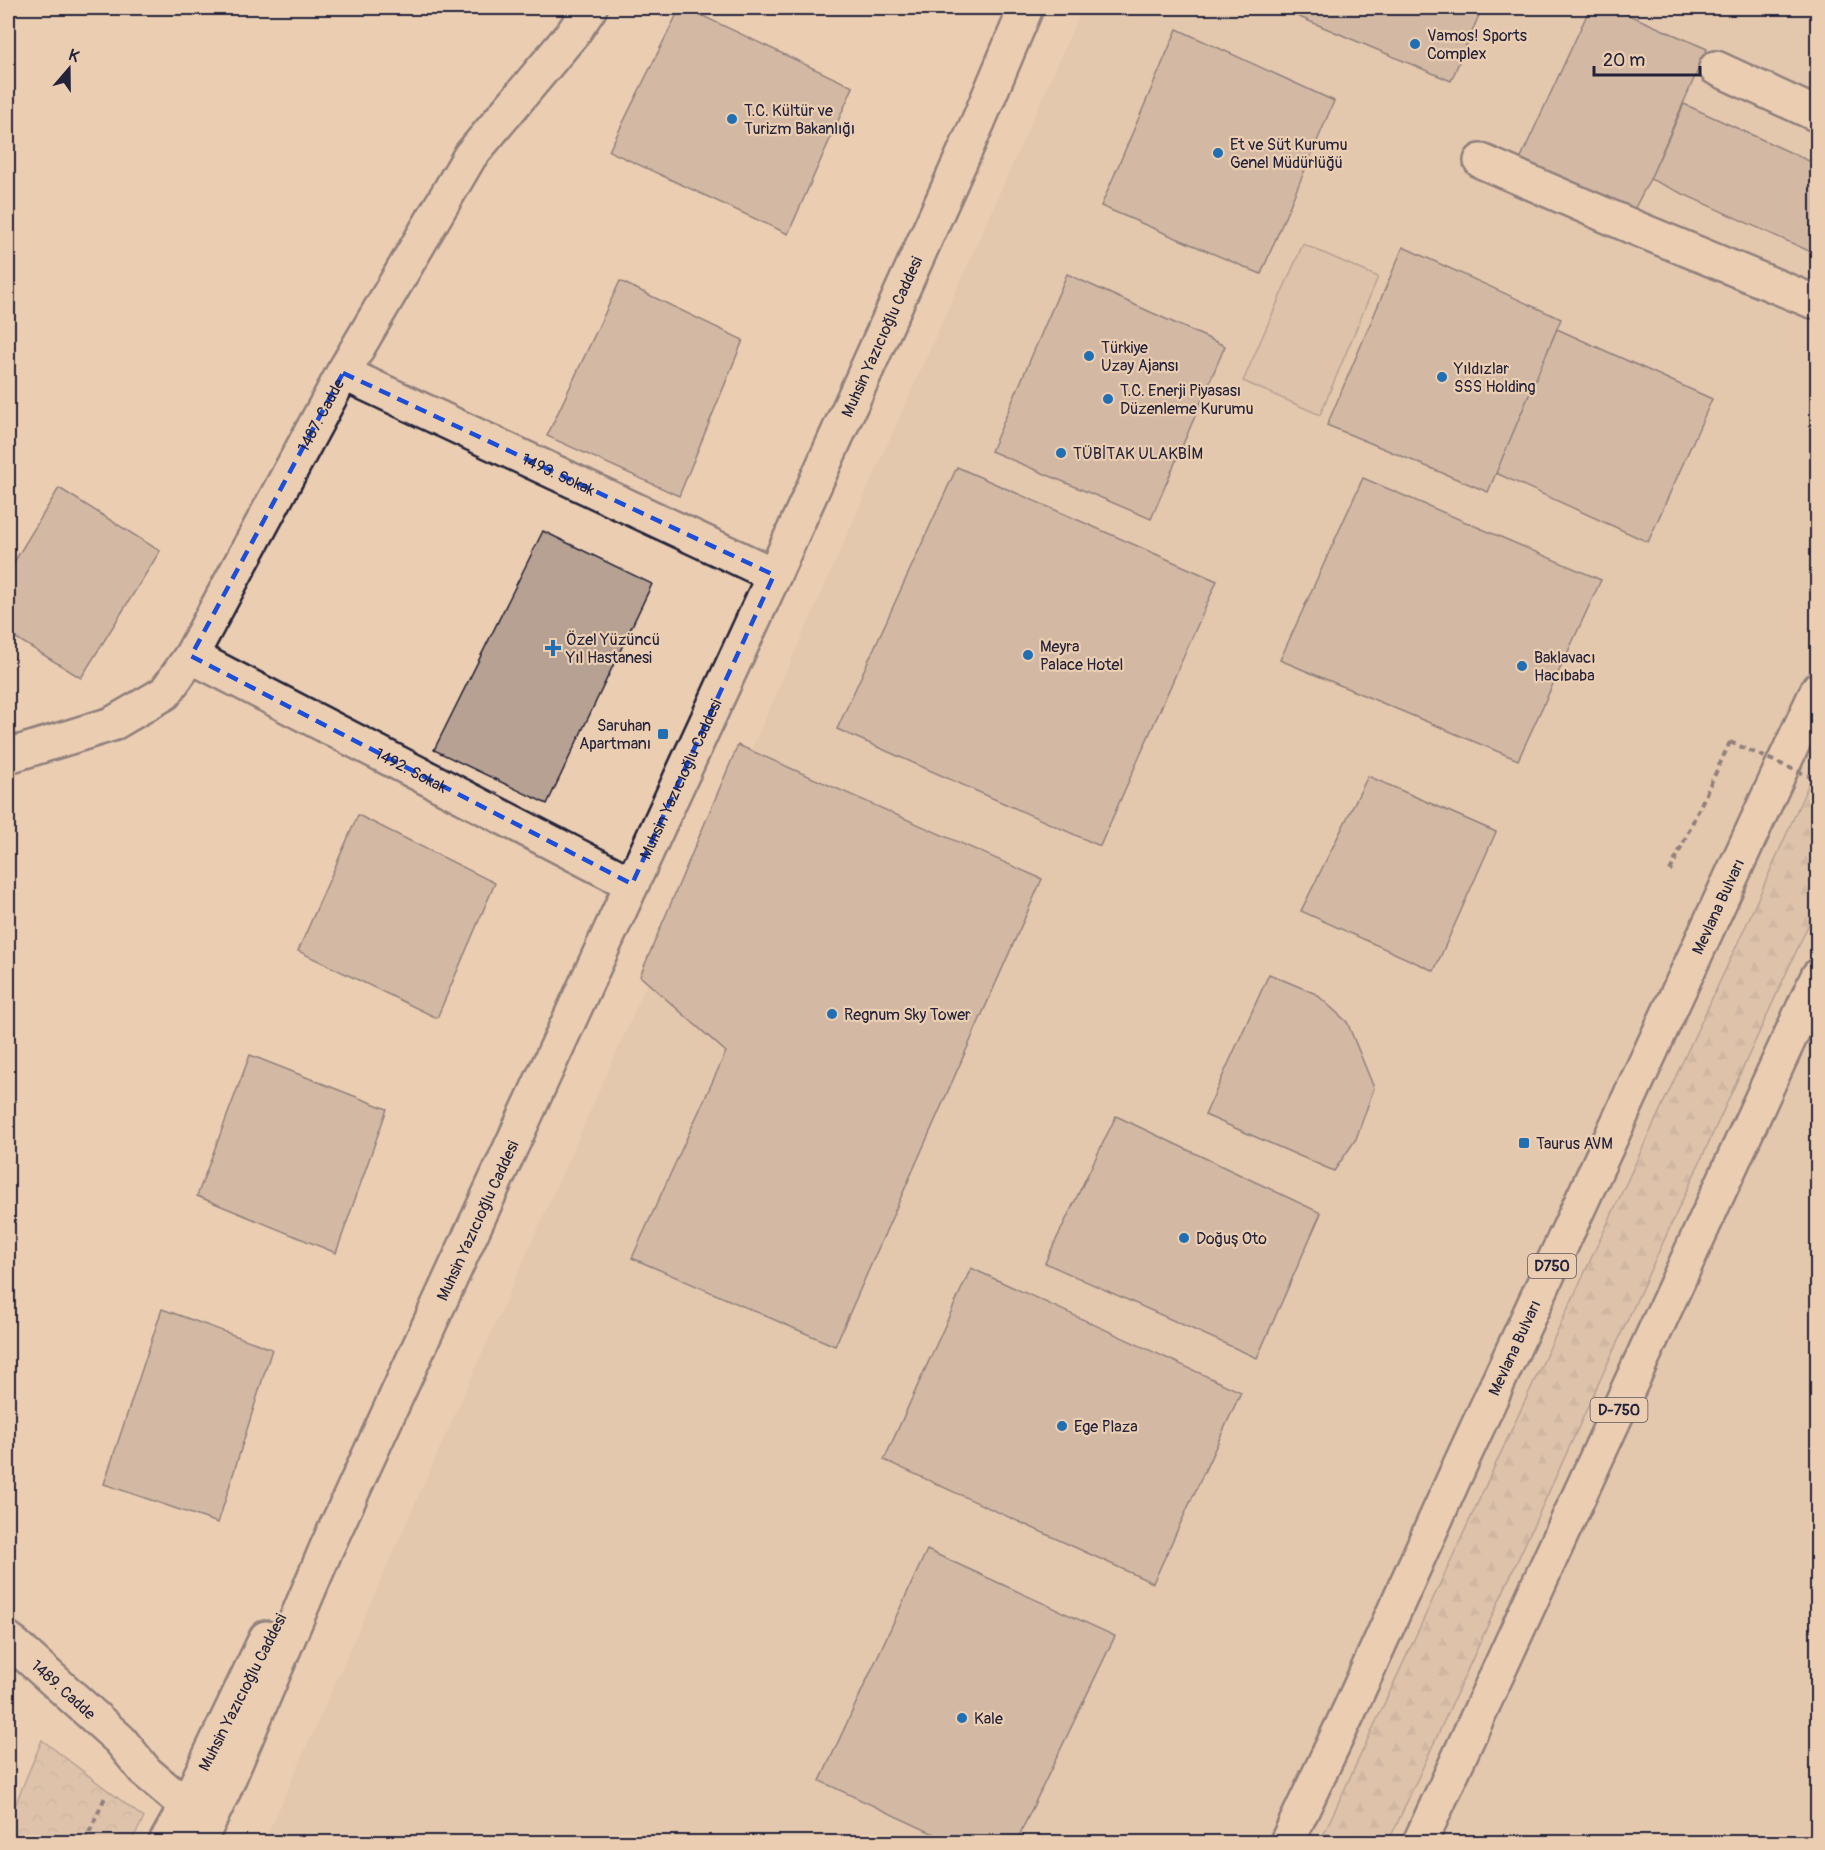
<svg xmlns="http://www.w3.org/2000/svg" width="1825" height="1850" font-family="Pangolin,sans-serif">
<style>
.built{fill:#dbc0a8}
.forest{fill:url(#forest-firs);stroke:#786c6e;stroke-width:1.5}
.park{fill:url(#park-crowns);stroke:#786c6e;stroke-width:1.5}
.pitch{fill:#ceb5a1;stroke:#786c6e;stroke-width:1.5}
.building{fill:#b7a192;stroke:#22223b;stroke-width:1.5}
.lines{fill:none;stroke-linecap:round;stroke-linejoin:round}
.minor-casing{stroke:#22223b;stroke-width:38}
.major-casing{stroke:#22223b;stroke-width:38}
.highway-casing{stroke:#22223b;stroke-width:38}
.path{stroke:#22223b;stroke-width:4;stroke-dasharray:6 4.5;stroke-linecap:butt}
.minor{stroke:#ebceb2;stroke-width:33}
.major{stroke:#ebceb2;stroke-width:33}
.highway{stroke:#ebceb2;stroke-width:33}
.path-bridge{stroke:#22223b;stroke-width:4;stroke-dasharray:6 4.5;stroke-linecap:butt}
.marked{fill:none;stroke:#1d4ed8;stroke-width:4.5;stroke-dasharray:12 8;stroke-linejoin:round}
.poi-dot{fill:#1f6fb2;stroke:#ebceb2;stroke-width:2}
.labels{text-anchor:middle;stroke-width:4.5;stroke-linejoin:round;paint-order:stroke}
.shield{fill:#ebceb2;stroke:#5e565f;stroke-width:1.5}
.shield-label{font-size:15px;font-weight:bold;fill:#22223b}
.poi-label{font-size:16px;fill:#22223b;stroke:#ebceb2;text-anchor:start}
.street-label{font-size:16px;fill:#22223b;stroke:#ebceb2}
</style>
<defs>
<pattern id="forest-firs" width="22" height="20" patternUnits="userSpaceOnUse" patternTransform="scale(1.5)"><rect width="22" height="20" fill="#ceb5a1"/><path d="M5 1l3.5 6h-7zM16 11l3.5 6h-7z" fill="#b19b8c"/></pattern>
<pattern id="park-crowns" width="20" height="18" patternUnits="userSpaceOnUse" patternTransform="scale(1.5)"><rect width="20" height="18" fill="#ceb5a1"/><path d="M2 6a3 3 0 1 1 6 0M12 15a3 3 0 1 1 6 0" fill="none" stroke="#b19b8c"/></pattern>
</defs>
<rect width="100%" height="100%" fill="#ebceb2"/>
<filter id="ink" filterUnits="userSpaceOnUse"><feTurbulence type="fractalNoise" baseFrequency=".0167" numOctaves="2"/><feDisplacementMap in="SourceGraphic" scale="12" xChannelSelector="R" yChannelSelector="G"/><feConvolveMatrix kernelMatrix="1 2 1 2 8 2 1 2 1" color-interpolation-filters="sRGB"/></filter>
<g filter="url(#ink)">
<!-- built -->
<path class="built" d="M1082,8H1817V1842H264Z"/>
<!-- forest -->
<path class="forest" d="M1817,765V906L1396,1826L1388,1842H1320L1748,921Z"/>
<!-- park -->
<path class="park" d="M42,1740L144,1818L131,1842H8V1822Z"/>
<!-- pitch -->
<path class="pitch" d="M1303,244L1378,277L1320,415L1243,381Z"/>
<!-- building -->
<path class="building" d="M680,8H686L853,87L788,234L609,151Z
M1278,8H1482L1451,81Z
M1590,8H1613L1707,49L1650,179L1630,217L1517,166Z
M1177,29L1334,101L1261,274L1101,206Z
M1684,104L1818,165V255L1650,179Z
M1403,247L1561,319L1488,492L1327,425Z
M1067,274L1225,346L1151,519L991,451Z
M620,281L743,340L679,496L547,436Z
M1557,329L1712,399L1648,542L1496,473Z
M957,467L1217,581L1100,846L837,729Z
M1363,478L1601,580L1518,760L1280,660Z
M59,488L160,551L81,678L8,633V572Z
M543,531L652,584L547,804L434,750Z
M738,745L1042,879L835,1346L632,1258L726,1052L640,976Z
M1368,776L1496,832L1434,971L1301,911Z
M358,815L495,883L437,1018L298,951Z
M1269,974L1316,994L1347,1022L1374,1088L1356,1139L1334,1171L1205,1115Z
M250,1055L387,1109L336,1253L197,1196Z
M1116,1116L1321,1213L1257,1358L1045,1263Z
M971,1268L1241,1392L1153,1583L884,1460Z
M162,1309L272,1349L218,1523L104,1484Z
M927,1550L1115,1636L1016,1842H951L820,1781Z"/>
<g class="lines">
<defs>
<g id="minor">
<path d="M1716,68L1818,115"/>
<path d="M1481,161L1633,227L1812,301"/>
<path id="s1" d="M343,373L774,575"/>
<path id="s2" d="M191,656L632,884"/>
<path id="s3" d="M8,756L112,724L165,693L191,656L343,373L470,156L573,33L590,8"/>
<path id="s4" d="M8,1639L120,1740L146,1772L186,1806"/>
</g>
<g id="major">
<path d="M166,1842L186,1806L266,1638"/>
<path id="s5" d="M199,1842L224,1790L327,1547L774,575L978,122L1026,8"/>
</g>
<g id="highway">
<path id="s6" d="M1287,1842L1350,1709L1465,1454L1818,689"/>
<path d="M1420,1842L1818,976"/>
</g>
</defs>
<!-- minor casing -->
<use href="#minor" class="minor-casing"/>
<!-- major casing -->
<use href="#major" class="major-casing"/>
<!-- highway casing -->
<use href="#highway" class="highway-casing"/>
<!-- path -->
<path class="path" d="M1670,871L1730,742
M85,1842L106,1795"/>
<!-- minor -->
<use href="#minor" class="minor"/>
<!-- major -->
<use href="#major" class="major"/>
<!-- highway -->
<use href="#highway" class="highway"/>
<!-- path-bridge -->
<path class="path-bridge" d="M1730,742L1818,780"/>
</g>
</g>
<!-- marked area -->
<path d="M0 0H1825V1850H0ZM343,373L774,575L632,884L191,656Z" fill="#ebceb2" fill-opacity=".55" fill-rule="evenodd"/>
<path class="marked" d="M343,373L774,575L632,884L191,656Z"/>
<!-- markers -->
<g class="poi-dot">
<circle cx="1415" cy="44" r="6"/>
<circle cx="732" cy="119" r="6"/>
<circle cx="1218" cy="153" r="6"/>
<circle cx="1089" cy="356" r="6"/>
<circle cx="1442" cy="377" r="6"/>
<circle cx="1108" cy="399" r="6"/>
<circle cx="1061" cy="453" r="6"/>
<path d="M550 639h6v6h6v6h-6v6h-6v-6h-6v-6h6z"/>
<circle cx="1028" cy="655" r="6"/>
<circle cx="1522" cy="666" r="6"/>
<rect x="657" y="728" width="12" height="12" rx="3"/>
<circle cx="832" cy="1014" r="6"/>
<rect x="1518" y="1137" width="12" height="12" rx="3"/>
<circle cx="1184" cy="1238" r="6"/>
<circle cx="1062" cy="1426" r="6"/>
<circle cx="962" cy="1718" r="6"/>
</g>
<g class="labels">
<!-- shield labels -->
<g class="shield">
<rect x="1528" y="1254" width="48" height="24" rx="4.5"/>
<rect x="1590.5" y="1398" width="57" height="24" rx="4.5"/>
</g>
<g class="shield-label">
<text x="1552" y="1271">D750</text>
<text x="1619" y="1415">D-750</text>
</g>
<!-- poi labels -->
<g class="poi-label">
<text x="1427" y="41">Vamos! Sports<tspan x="1427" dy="18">Complex</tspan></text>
<text x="744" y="116">T.C. Kültür ve<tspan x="744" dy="18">Turizm Bakanlığı</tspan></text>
<text x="1230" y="150">Et ve Süt Kurumu<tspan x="1230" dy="18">Genel Müdürlüğü</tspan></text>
<text x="1101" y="353">Türkiye<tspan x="1101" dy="18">Uzay Ajansı</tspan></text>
<text x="1454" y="374">Yıldızlar<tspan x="1454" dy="18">SSS Holding</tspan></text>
<text x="1120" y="396">T.C. Enerji Piyasası<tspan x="1120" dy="18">Düzenleme Kurumu</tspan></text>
<text x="1073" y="459">TÜBİTAK ULAKBİM</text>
<text x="566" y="645">Özel Yüzüncü<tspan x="566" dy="18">Yıl Hastanesi</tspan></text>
<text x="1040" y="652">Meyra<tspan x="1040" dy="18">Palace Hotel</tspan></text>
<text x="1534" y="663">Baklavacı<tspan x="1534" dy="18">Hacıbaba</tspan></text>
<text x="651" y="731" text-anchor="end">Saruhan<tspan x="651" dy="18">Apartmanı</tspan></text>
<text x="844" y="1020">Regnum Sky Tower</text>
<text x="1536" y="1149">Taurus AVM</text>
<text x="1196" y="1244">Doğuş Oto</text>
<text x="1074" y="1432">Ege Plaza</text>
<text x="974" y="1724">Kale</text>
</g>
<!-- street labels -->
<g class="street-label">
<text dy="6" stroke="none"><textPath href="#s5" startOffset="1653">Muhsin Yazıcıoğlu Caddesi</textPath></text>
<text dy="6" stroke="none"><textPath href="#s3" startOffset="489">1487. Cadde</textPath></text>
<text dy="6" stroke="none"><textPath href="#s1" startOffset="238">1493. Sokak</textPath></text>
<text dy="6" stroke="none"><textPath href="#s2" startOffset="248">1492. Sokak</textPath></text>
<text dy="6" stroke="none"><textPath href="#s5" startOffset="1167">Muhsin Yazıcıoğlu Caddesi</textPath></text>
<text dy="6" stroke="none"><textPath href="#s6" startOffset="1030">Mevlana Bulvarı</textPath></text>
<text dy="6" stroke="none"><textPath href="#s5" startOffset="681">Muhsin Yazıcıoğlu Caddesi</textPath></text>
<text dy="6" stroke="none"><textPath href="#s6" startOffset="544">Mevlana Bulvarı</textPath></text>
<text dy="6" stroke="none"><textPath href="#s4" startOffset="75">1489. Cadde</textPath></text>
<text transform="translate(242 1692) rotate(-63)" y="6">Muhsin Yazıcıoğlu Caddesi</text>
</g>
</g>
<!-- margin -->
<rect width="1825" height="1850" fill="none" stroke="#ebceb2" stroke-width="30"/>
<rect x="15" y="15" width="1795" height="1820" fill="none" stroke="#22223b" stroke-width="2" filter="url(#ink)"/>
<!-- north arrow -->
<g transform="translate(69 69) rotate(20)" stroke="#ebceb2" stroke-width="4.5" paint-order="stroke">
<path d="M0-4.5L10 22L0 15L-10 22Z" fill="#22223b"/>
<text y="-9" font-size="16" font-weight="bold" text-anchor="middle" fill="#22223b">K</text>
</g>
<!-- scale -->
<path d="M1594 66v9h106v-9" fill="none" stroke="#22223b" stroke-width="3"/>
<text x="1603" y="66" font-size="18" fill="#22223b" stroke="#ebceb2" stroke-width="4.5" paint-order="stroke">20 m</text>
</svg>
